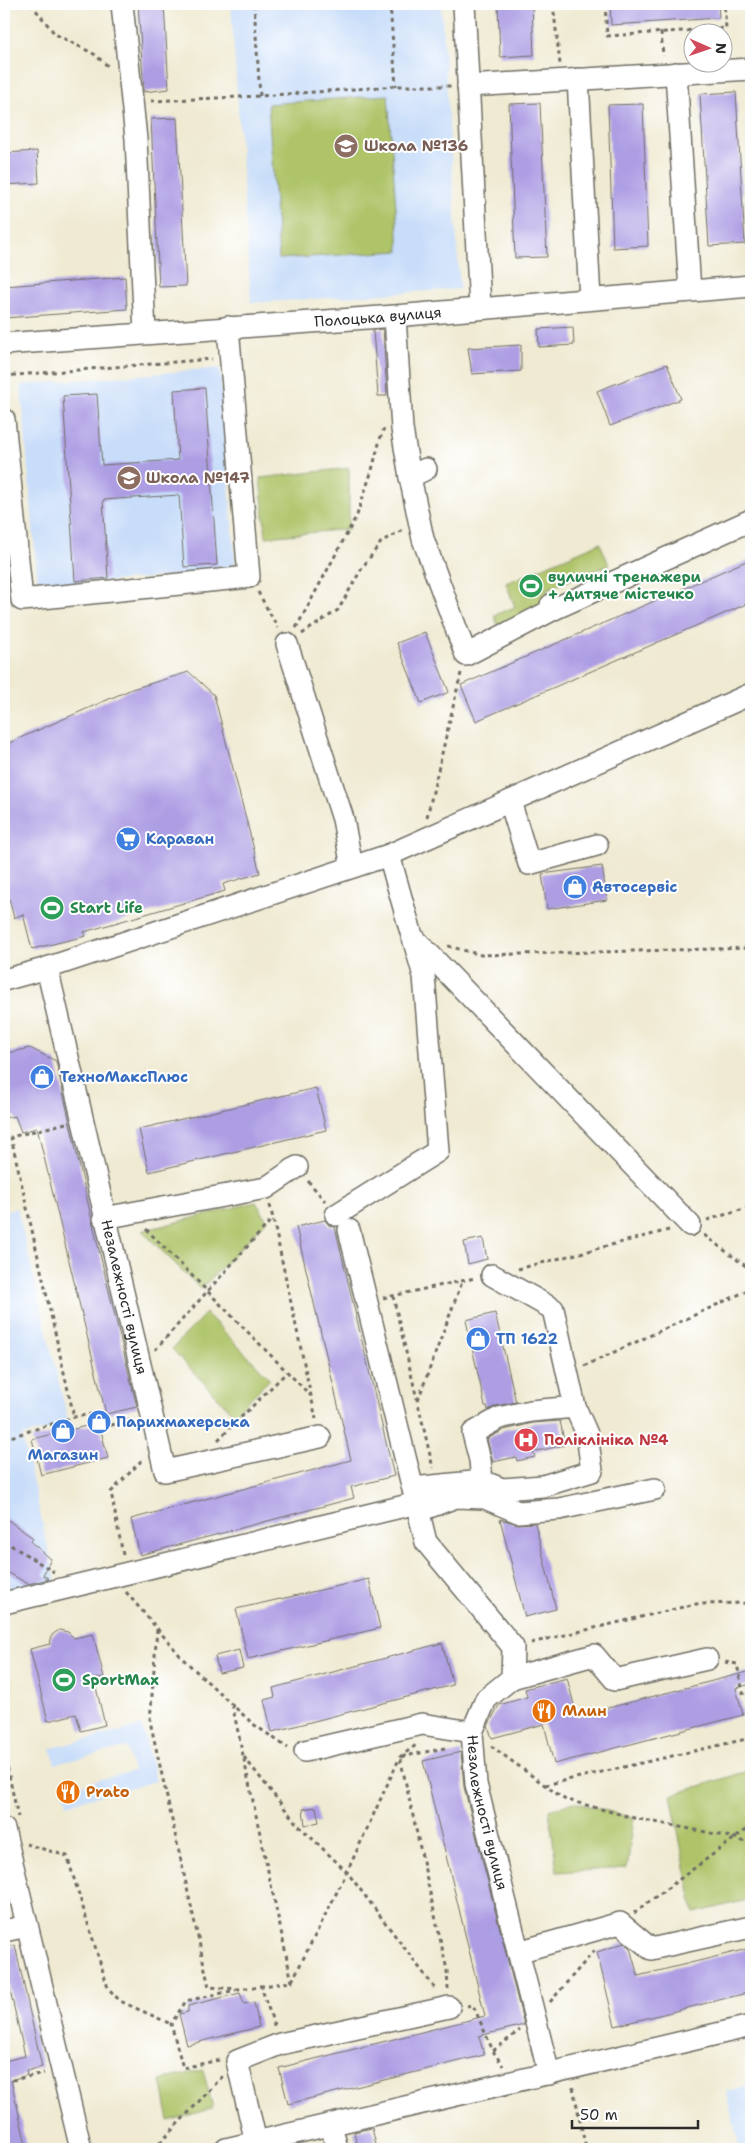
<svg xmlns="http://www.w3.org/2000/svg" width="755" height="2153" font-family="'Shantell Sans',sans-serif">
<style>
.built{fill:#c8ddf9}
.green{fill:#afc469;stroke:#6d784a}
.building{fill:#ad9ee4}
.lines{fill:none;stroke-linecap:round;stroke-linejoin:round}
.minor-casing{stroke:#706e65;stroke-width:24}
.path{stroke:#706e65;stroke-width:3;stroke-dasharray:4 4;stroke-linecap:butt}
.minor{stroke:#fff;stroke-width:21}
.labels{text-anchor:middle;stroke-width:4;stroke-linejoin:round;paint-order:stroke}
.education-label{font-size:15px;font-weight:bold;fill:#785e54;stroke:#fff;text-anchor:start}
.street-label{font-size:15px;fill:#2b2b2b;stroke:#fff}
.leisure-label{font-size:15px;font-weight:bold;fill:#27864d;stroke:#fff;text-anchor:start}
.shop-label{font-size:15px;font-weight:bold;fill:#366cbe;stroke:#fff;text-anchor:start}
.health-label{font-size:15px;font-weight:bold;fill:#be3a42;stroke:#fff;text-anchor:start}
.food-label{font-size:15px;font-weight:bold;fill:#c56008;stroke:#fff;text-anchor:start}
</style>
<rect width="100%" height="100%" fill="#fff"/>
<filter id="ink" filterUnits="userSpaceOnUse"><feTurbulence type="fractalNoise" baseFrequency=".02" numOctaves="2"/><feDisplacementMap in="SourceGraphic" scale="10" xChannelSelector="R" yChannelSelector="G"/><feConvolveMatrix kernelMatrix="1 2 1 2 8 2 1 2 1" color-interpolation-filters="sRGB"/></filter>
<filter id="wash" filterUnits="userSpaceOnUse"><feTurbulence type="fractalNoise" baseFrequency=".0096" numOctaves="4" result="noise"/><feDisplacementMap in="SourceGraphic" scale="20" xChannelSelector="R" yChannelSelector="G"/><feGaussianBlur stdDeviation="1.12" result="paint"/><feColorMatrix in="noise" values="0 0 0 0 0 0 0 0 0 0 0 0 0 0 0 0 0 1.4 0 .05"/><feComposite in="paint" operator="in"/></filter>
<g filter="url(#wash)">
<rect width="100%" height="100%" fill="#efead1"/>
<!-- built -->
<path class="built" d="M231,4H441L460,289L251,303Z
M220,368L236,571L38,587L21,385Z
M17,1208L69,1424L22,1436L58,1590L4,1603V1212Z
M142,1726L156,1781L67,1804L63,1789L133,1771L127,1747L55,1764L51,1748Z
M751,2085V2149H740L726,2091Z"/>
<!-- green -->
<path class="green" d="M388,95L399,251L279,259L268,104Z
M349,468V529L266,537L260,478Z
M600,543L609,565L547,589L551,605L500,631L494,615L515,607L506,583Z
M256,1202L267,1220L201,1289L142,1231Z
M206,1313L270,1379L234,1415L172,1349Z
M751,1770V1899L694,1913L671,1795Z
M574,1802L634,1818L627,1868L557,1872L549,1810Z
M203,2070L213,2108L169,2121L161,2080Z"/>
<g id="blocks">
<!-- building -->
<path class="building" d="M138,4H164L169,89L144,92Z
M498,4H532L534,55L500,57Z
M610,4H718L719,18L611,25Z
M736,92L745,244L709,246L700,94Z
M540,103L547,257L515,258L509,104Z
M643,104L648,246L613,248L608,105Z
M177,118L186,286L159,287L151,119Z
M37,151L39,183L4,185V153Z
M125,277L127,309L4,318V286Z
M573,327L574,345L539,347L538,329Z
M383,329L387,396H378L373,330Z
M521,345V371L472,374L468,348Z
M667,364L681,399L610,426L597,391Z
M205,388L217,565L184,567L179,495L103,500L108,578L75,581L63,396L97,394L102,465L178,460L174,390Z
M751,559V602L476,721L461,685Z
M425,632L449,692L421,703L397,643Z
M189,672L214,695L260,873L223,884L225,891L84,932L86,936L32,949L23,914L14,918L4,879V745L132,689Z
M602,866L607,900L547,909L542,874Z
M30,1048L56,1061L92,1221L137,1407L106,1414L37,1128L21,1132L15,1116L4,1118V1054Z
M316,1088L326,1130L149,1172L139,1129Z
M325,1220L330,1226L335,1227L394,1476L351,1487L354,1498L140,1555L131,1519L351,1460L296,1227Z
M483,1238L487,1259L468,1264L464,1242Z
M495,1313L516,1402L496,1406L488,1410L487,1406H485L466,1320Z
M560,1421L565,1445L533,1452L535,1457L517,1461L516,1457L493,1462L487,1439L504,1430L533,1423Z
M99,1423L108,1458L41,1475L32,1439Z
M4,1517L33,1538L31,1542L51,1559L43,1575L49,1579L28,1584L4,1570Z
M500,1519L518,1524L535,1523L556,1609L525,1617Z
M369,1579L380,1628L248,1659L236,1609Z
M59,1630L68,1632L74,1638L93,1634L104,1677L94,1679L105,1725L81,1731L76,1714L48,1721L30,1649L50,1644L52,1635Z
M442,1643L453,1685L272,1732L264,1700L275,1697L273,1688Z
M239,1650L243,1668L219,1673L215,1656Z
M751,1671V1684L736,1688L743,1715L554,1764L544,1724L492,1738L488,1726L499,1705L527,1697L525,1689L567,1678L577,1716Z
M461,1752L464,1787L524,2025L479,2036L484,2055L288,2104L279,2068L485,2016L423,1761Z
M316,1807L319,1822L305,1825L303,1809Z
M624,1943L630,1948L638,1976L751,1948V1992L615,2026L597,1952Z
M15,1945L42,2067L26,2071L27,2075L11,2080L27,2149H6L4,2141V2061L25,2056L4,1963V1948Z
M240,1993L244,2004L254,2002L259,2027L187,2045L179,2014L188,2012V2006Z
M372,2128L377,2149H358L354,2132Z"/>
</g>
</g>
<g filter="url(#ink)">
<use href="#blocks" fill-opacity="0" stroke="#706e65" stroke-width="1"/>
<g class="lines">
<defs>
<g id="minor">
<path d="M122,4L136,139L145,333"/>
<path d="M464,4L480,308"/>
<path d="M676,73L690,291"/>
<path d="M578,79L590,299"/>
<path d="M468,86L751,69"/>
<path d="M395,316L402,429L410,477L426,469"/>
<path id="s1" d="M4,344L395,316L751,286"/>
<path d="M4,419L22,600L249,577L228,327"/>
<path d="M410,477L423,539L466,655L554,609"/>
<path d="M551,605L554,609L751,520"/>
<path d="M287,644L343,819L352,867"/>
<path d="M510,801L529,864L597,845"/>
<path d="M389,855L412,936L690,1225"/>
<path id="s2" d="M47,968L165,1471L320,1437"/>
<path d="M4,980L47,968L389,855L751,694"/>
<path d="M336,1215L438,1151L424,976L413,938"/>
<path d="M104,1218L266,1188L297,1167"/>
<path id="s3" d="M349,1230L426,1542L513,1647L512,1678L486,1699L472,1732L476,1784L549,2074"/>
<path d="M492,1275L553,1309L575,1407"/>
<path d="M413,1488L482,1481L502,1489L543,1486L592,1471L587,1434L575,1407L531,1411L499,1418L473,1433L480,1460L482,1481"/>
<path d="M419,1511L456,1497L485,1498L518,1512L559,1509L655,1489"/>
<path d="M4,1603L417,1503"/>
<path d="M512,1678L594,1655L615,1680L707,1659"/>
<path d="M305,1751L422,1724L472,1732"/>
<path d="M4,1829L81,2149"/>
<path d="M4,1931L27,1926"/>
<path d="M518,1952L620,1923L651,1949L751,1927"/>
<path d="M331,2125L337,2149"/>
<path d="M256,2142L237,2061L280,2044L449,2007"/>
<path d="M226,2149L751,2026"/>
</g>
</defs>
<!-- minor casing -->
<use href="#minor" class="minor-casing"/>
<!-- path -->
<path class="path" d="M31,4L55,34L94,54L109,67
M254,4L260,96
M390,4L396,86
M553,4L560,64
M605,4L607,36L726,28L724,4
M661,32L663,56
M151,101L260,96L396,86H451
M4,376L212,359
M258,592L278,628
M296,628L357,515L372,470L382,432L384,429
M302,634L338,610L362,568L382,541L403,530
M427,817L461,673
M448,946L481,955L751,948
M66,1123L11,1137L74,1417
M308,1181L325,1201
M270,1205L316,1419
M707,1220L751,1207
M146,1229L311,1396
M704,1235L751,1270
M518,1269L669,1230
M393,1296L433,1468
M383,1298L475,1278
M155,1350L272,1219
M584,1366L751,1289
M418,1400L462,1282
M4,1439L74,1417L98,1413L104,1427L134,1419
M218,1440L287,1372
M4,1541L54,1572
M123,1555L111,1492L143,1459
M126,1592L183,1659L253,1724L288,1748
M157,1629L150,1721L209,1987L239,1989L292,1982L232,1704
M531,1643L696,1604L751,1603
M725,1662L737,1664L743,1693L751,1697
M491,1746L564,1799L634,1818L736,1838L751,1845
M445,1748L400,1757L447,1970L448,1989
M4,1752L18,1817
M244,1757L297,1824L347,1872L437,1991
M545,1785L751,1738
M26,1844L67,1856L108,1988L120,2001L171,2024
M634,1913L751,1826
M292,1981L347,1872L400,1757L416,1745
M259,1986H261L275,2028
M550,2002L595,1950
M467,2006L473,2005L493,2051L503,2066
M493,2051L520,2030
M219,2060L183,2068L171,2024L186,2001L236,1990
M4,2082L44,2073
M573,2087L586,2149
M154,2149L223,2076"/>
<!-- minor -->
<use href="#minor" class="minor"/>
</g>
</g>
<!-- icons -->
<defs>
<symbol id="school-disc" viewBox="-11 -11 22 22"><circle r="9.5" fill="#8d6e63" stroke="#fff"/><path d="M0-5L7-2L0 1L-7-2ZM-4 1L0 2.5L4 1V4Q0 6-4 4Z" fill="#fff"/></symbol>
<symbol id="stadium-disc" viewBox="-11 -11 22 22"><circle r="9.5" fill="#2e9e5b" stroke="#fff"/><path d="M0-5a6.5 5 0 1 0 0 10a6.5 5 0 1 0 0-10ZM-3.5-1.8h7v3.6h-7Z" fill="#fff"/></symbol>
<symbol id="supermarket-disc" viewBox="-11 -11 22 22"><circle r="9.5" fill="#3f7fe0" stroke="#fff"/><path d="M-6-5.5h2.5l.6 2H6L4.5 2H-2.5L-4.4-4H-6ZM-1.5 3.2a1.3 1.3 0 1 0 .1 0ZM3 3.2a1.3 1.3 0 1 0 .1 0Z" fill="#fff"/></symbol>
<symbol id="shop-disc" viewBox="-11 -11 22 22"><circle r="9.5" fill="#3f7fe0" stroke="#fff"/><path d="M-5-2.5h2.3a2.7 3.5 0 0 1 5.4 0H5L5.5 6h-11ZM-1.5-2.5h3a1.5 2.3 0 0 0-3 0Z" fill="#fff"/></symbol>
<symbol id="hospital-disc" viewBox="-11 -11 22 22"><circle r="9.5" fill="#e0444e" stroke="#fff"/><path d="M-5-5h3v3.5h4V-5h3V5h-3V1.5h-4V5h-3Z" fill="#fff"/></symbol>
<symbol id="restaurant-disc" viewBox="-11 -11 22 22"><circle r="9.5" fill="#e8710a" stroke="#fff"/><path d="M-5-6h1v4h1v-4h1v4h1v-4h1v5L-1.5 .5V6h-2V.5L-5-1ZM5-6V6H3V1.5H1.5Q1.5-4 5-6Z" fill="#fff"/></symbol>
</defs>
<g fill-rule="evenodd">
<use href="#school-disc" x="332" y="132" width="28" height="28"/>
<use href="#school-disc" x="115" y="464" width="28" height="28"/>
<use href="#stadium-disc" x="517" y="572" width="28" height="28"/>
<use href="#supermarket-disc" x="114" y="825" width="28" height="28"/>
<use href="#shop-disc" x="561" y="873" width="28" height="28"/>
<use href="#stadium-disc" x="38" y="894" width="28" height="28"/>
<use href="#shop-disc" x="28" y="1063" width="28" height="28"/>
<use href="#shop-disc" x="464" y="1325" width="28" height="28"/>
<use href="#shop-disc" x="85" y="1408" width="28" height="28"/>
<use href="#shop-disc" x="49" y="1417" width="28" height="28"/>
<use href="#hospital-disc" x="512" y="1426" width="28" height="28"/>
<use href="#stadium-disc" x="50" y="1666" width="28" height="28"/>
<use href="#restaurant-disc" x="530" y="1697" width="28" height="28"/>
<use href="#restaurant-disc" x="54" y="1778" width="28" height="28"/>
</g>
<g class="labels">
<!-- education labels -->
<g class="education-label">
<text x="364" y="151">Школа №136</text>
<text x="146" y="483">Школа №147</text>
</g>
<!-- street labels -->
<g class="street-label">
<text dy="5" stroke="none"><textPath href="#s1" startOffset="375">Полоцька вулиця</textPath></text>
<text dy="5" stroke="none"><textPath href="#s2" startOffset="338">Незалежності вулиця</textPath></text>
<text dy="5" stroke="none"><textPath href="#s3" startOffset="640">Незалежності вулиця</textPath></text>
</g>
<!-- leisure labels -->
<g class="leisure-label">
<text x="548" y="582">вуличні тренажери<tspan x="548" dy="17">+ дитяче містечко</tspan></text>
<text x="70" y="913">Start Life</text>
<text x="82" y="1685">SportMax</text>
</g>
<!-- shop labels -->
<g class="shop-label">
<text x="146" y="844">Караван</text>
<text x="592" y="892">Автосервіс</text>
<text x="60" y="1082">ТехноМаксПлюс</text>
<text x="496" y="1344">ТП 1622</text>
<text x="116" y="1427">Парихмахерська</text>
<text x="63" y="1460" text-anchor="middle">Магазин</text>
</g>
<!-- health labels -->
<g class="health-label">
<text x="544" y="1445">Поліклініка №4</text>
</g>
<!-- food labels -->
<g class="food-label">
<text x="562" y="1716">Млин</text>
<text x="86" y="1797">Prato</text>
</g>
</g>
<!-- margin -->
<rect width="755" height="2153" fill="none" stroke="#fff" stroke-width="20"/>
<!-- north arrow -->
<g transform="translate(708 48) rotate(92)"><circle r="24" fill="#ffffff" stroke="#aaaaaa"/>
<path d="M0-4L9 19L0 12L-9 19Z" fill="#d1495b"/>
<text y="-8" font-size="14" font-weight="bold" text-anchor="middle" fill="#2b2b2b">N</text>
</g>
<!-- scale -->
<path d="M572 2120v8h126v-8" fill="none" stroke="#2b2b2b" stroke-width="2.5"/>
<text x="580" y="2120" font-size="15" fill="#2b2b2b" stroke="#ffffff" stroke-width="4" paint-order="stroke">50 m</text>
</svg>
